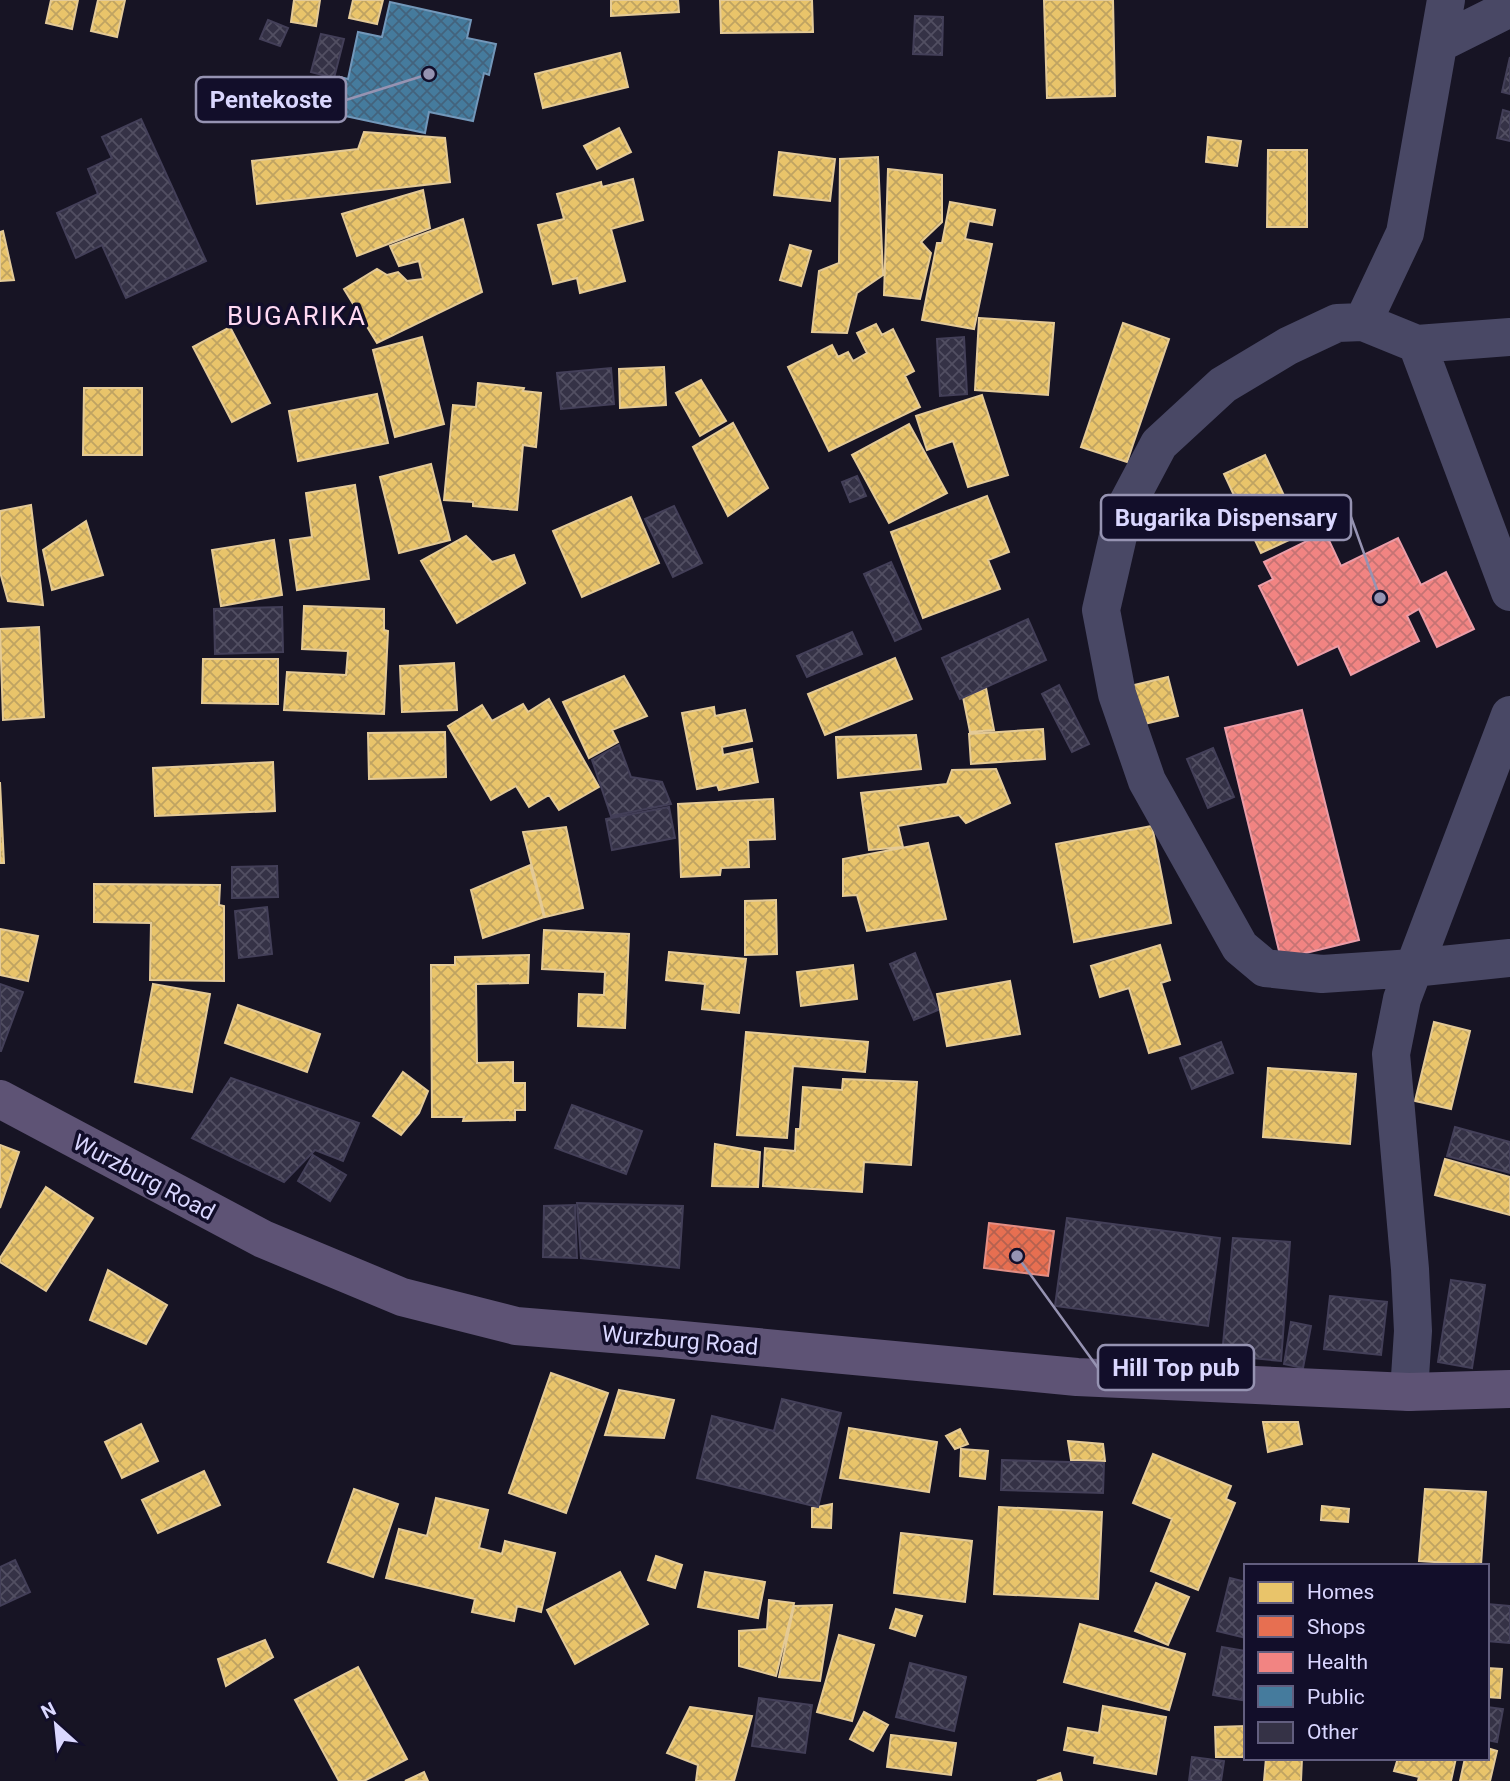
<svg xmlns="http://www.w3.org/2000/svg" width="1510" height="1781" font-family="Roboto,sans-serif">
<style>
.homes{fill:url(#homes-cross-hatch);stroke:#e4ca97;stroke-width:2}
.shops{fill:url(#shops-cross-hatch);stroke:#e38e85;stroke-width:2}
.health{fill:url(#health-cross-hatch);stroke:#eb9da8;stroke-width:2}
.public{fill:url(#public-cross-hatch);stroke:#7297ba;stroke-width:2}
.building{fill:url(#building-cross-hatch);stroke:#433f58;stroke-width:2}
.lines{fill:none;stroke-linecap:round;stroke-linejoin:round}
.minor{stroke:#494865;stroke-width:38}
.major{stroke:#5e5375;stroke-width:38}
.labels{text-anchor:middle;stroke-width:7;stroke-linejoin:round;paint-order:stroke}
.street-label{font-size:23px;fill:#dad7ff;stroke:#120e2a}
.quarter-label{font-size:26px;letter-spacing:2px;fill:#ffd9f2;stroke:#120e2a}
.leader{fill:none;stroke:#9693b2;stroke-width:2.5}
.callout-dot{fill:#9693b2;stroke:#120e2a;stroke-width:2.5}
.callout{fill:#120e2a;stroke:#9693b2;stroke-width:2.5}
.callout-label{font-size:24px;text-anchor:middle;font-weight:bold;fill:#dad7ff}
</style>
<defs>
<pattern id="homes-cross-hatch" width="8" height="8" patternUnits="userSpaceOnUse" patternTransform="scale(1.75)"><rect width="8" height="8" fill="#e9c46a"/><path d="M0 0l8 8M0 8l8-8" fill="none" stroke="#bfa362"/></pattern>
<pattern id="shops-cross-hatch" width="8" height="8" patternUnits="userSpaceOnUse" patternTransform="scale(1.75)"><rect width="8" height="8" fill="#e76f51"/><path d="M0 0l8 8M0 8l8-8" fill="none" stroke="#b56150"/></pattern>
<pattern id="health-cross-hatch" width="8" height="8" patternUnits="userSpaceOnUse" patternTransform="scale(1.75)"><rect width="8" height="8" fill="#f28482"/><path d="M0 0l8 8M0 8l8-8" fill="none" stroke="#c67374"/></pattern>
<pattern id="public-cross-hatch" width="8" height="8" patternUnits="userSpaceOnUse" patternTransform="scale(1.75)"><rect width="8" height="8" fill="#457b9d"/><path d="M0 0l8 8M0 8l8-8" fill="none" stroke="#43637d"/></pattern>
<pattern id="building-cross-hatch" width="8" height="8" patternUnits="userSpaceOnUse" patternTransform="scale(1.75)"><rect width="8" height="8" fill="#353246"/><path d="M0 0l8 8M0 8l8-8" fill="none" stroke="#524f62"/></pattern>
</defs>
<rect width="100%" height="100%" fill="#171424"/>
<!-- homes -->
<path class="homes" d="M51,0H78L72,29L46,23Z
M98,0H125L117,37L91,31Z
M294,0H320L316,26L291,22Z
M353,0H383L377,24L349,18Z
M611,0H678L679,12L611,16Z
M720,0H812L813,32L721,33Z
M1044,0H1113L1115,96L1047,98Z
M620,53L628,87L543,108L535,74Z
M619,128L631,152L597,169L584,146Z
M364,132L445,138L450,182L257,204L252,161L358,149Z
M1208,137L1241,141L1237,166L1206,162Z
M1268,150H1307V227H1267Z
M779,152L835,159L830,201L774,195Z
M878,157L883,275L857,293L847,333L812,332L819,271L839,263L840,159Z
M888,169L942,175V222L921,242L931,253L920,299L884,295Z
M633,179L643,220L611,229L625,281L580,293L577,278L553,284L538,225L564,219L557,194L601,182L602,187Z
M423,190L430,228L357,256L342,214Z
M950,202L995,210L992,225L969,221L965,239L992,244L974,329L922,320L937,243H942Z
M463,219L482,292L377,343L344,289L377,269L387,275L398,272L407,281L423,279L419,261L399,266L390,246Z
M3,231L14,280L0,281V232Z
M790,245L811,251L801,286L780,280Z
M979,318L1054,323L1048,395L975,390Z
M1123,323L1169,339L1127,462L1081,447Z
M876,324L882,335L893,329L914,371L905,376L920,407L829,451L788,367L832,345L838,357L848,352L853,361L867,353L857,333Z
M230,327L270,403L232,422L193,347Z
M422,337L444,424L395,437L373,350Z
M664,367L666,405L620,408L619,369Z
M701,380L726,421L700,436L676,393Z
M478,383L524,388L523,391L541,393L536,447L523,445L517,510L473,506V502L444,500L453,405L476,407Z
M84,388H142V455H83Z
M377,394L388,443L298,461L289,411Z
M982,395L1008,475L968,487L953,441L927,450L916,416Z
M733,423L768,488L728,516L693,447Z
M909,424L947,493L889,523L852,455Z
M1265,455L1302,534L1261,553L1224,474Z
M431,464L450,540L399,553L380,477Z
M355,485L369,579L297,590L290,540L312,537L306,493Z
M987,496L1009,552L988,560L1000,589L923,618L891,532Z
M631,497L659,563L582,597L553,531Z
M31,505L43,605L8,601L0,572V511Z
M86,521L103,575L52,590L43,550Z
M466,536L492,562L514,555L525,583L457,623L421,561Z
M274,540L282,595L221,606L212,550Z
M304,606L384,609V630L388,631L384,714L284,710L287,672L346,675L348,651L302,649Z
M39,627L44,717L3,720L0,629Z
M895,658L912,699L825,735L808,694Z
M203,659H278V704L202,703Z
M454,663L457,710L402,712L400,666Z
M624,676L647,716L612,730L618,742L589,758L563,702Z
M1168,677L1178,716L1140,725L1130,686Z
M986,688L994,730L970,732L963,697Z
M549,699L599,787L559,810L549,795L529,807L516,786L491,800L448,726L482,705L492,721L523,704L528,712Z
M714,707L715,716L745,710L752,741L722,747L723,755L752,749L758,782L719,790L717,785L697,789L682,713Z
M1043,729L1045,759L971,764L969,734Z
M445,732L446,777L369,779L368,733Z
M916,735L921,769L838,778L836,737Z
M273,762L275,811L155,816L153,768Z
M996,769L1010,803L966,823L959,815L898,826L903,847L869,850L861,793L947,784L952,770Z
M0,782L4,863H0Z
M773,799L775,839L748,840L749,867L721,868L720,875L681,877L678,804Z
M1152,826L1171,923L1074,942L1056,844Z
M566,827L583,908L545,917L523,832Z
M928,843L946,919L867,931L857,895L843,896V859Z
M530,865L544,917L483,938L471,890Z
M94,884L220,885L219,905L224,906V981L150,980L151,923L94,922Z
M776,900L777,954L745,955V901Z
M0,929L38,936L28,981L0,975Z
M544,930L629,934L625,1028L578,1026L579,994L604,995L605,972L542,969Z
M1160,945L1170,980L1161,983L1180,1044L1149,1053L1129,988L1100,997L1091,966Z
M669,952L746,959L739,1013L702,1009L705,984L666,980Z
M529,955L528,983L476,984L477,1063L513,1062V1083H525V1110H515V1120L463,1121L464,1117H432L431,965H455V957Z
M853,965L857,999L801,1006L797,972Z
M1010,981L1020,1034L947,1046L937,994Z
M153,984L210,994L192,1092L135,1082Z
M238,1005L320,1034L307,1072L225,1043Z
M1434,1022L1470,1031L1451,1109L1415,1101Z
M746,1032L868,1042L865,1072L793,1066L787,1138L737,1135Z
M1268,1068L1356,1074L1350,1144L1263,1137Z
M403,1072L428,1091L419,1113L401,1135L373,1116Z
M843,1079L917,1082L911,1165L864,1162L862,1192L763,1186L765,1148L795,1151L796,1129H800L803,1087L842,1090Z
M715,1144L760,1152L758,1187L712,1186Z
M0,1145L19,1152L0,1208Z
M1445,1159L1510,1177V1215L1435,1195Z
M46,1187L93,1218L46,1291L0,1262V1258Z
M108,1270L167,1305L146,1344L90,1320Z
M551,1373L608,1393L566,1513L509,1493Z
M619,1390L674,1400L664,1438L605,1435Z
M1263,1422H1298L1302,1444L1268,1452Z
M141,1424L158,1461L122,1478L105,1442Z
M849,1428L937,1442L929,1492L840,1478Z
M960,1429L968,1444L955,1449L946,1436Z
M1068,1441L1103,1444L1105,1461L1071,1460Z
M961,1449L988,1451L985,1479L960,1476Z
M1153,1454L1231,1486L1226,1499L1235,1503L1198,1590L1151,1571L1172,1519L1133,1503Z
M204,1471L220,1505L158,1533L142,1500Z
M354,1489L398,1504L373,1577L328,1562Z
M1425,1489L1486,1492L1481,1565L1419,1561Z
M436,1498L488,1510L479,1548L502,1554L505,1541L555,1553L541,1612L517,1606L514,1621L472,1612L475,1599L386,1578L399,1529L427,1536Z
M832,1504L831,1528L812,1527V1508Z
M1322,1506L1349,1509L1348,1522L1321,1520Z
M999,1507L1102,1512L1098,1599L994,1594Z
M901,1533L972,1541L965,1602L894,1593Z
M656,1556L682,1565L675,1588L648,1580Z
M620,1572L648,1624L575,1664L547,1610Z
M705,1572L765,1582L758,1618L698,1607Z
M1156,1583L1189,1597L1168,1645L1135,1631Z
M769,1600L794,1603L776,1676L739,1666V1631L767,1629Z
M832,1605L820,1681L779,1677L794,1606Z
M896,1609L922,1616L915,1636L890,1628Z
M1080,1624L1185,1654L1169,1710L1064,1682Z
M839,1635L874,1645L852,1721L817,1712Z
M265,1640L273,1657L226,1686L218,1659Z
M358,1667L407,1759L364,1781H339L295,1700Z
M1487,1668L1502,1669L1500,1698L1487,1697Z
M1103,1706L1166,1717L1156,1774L1094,1763L1095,1756L1064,1750L1068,1728L1099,1733Z
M690,1707L752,1716L734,1781H696L698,1765L667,1753Z
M864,1712L888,1725L873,1751L850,1739Z
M1246,1726V1757H1216L1215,1727Z
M891,1735L956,1743L951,1775L887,1767Z
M1487,1748L1497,1751L1490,1781H1460L1465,1758H1487Z
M1266,1758H1302L1301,1781H1264Z
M1398,1758H1456L1451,1781H1418L1419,1777L1394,1771Z
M424,1772L428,1781H405Z
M1060,1773L1062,1781H1037Z"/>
<!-- shops -->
<path class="shops" d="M989,1223L1054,1231L1048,1276L984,1268Z"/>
<!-- health -->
<path class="health" d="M1325,532L1341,566L1398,538L1421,585L1446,572L1474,629L1437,647L1419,609L1407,616L1419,641L1351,675L1338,646L1298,665L1259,586L1273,579L1264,562Z
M1302,710L1359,940L1281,959L1225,728Z"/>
<!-- public -->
<path class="public" d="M390,2L471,20L467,38L496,44L489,75L484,73L473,121L429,112L425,133L331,113L340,77L348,79L358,32L382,37Z"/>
<!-- building -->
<path class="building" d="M915,16L943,17L942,55L913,54Z
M268,20L288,28L280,46L260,39Z
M321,34L344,39L334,78L311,72Z
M1510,57V94L1502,92Z
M1503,110L1510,112V141L1497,138Z
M141,119L206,261L126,298L102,245L76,258L57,213L98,194L88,169L112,158L102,137Z
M964,337L967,394L940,396L937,339Z
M611,368L614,404L561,409L557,373Z
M857,476L866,496L850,502L842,482Z
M674,506L702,563L673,577L645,519Z
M891,562L921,629L895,641L864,574Z
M282,607L283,652L215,654L214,609Z
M1028,619L1046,660L960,699L942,658Z
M852,632L862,654L807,677L797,656Z
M1059,685L1089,744L1072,752L1042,694Z
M619,745L631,777L662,782L671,804L611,816L592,760Z
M1213,748L1234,797L1208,808L1187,759Z
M669,807L675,838L612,850L606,819Z
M277,866L278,897L232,898V867Z
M267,907L272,954L239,958L235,911Z
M915,953L938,1010L914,1020L890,964Z
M0,984L23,992L1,1051H0Z
M1221,1042L1233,1073L1192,1089L1180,1058Z
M231,1078L359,1123L343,1161L315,1150L284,1182L192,1138Z
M572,1105L642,1131L626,1174L555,1148Z
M1455,1127L1510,1142V1173L1447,1156Z
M313,1155L346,1175L330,1201L298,1181Z
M577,1203L683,1206L679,1268L581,1258Z
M575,1205L577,1258L543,1257L544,1206Z
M1067,1218L1220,1238L1208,1326L1055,1306Z
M1233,1238L1290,1242L1281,1361L1222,1355Z
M1451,1280L1485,1285L1472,1368L1438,1362Z
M1330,1296L1387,1302L1381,1355L1324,1349Z
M1291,1322L1311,1326L1303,1368L1284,1364Z
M782,1399L841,1413L818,1507L697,1478L712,1416L774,1431Z
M1002,1460L1104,1463L1103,1493L1001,1490Z
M15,1560L30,1592L0,1606V1567Z
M1230,1578L1246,1582V1638L1217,1631Z
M1487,1604L1510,1606V1643L1487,1641Z
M1222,1647L1246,1651V1675L1242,1700L1213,1695Z
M910,1663L966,1677L954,1731L896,1717Z
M759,1698L812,1705L805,1753L752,1746Z
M1487,1707L1503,1709L1497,1742L1487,1740Z
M1192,1757L1224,1761L1221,1781H1189Z"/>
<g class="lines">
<!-- minor -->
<path class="minor" d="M1440,43L1510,8
M1363,322L1405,233L1446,0
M1510,337L1417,344L1363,322L1337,323L1288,346L1223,385L1159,444L1124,510L1101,610L1117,694L1147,781L1240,947L1265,968L1322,974L1413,968L1510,958
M1417,344L1510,592
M1409,1392L1413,1331L1410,1269L1391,1054L1402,999L1510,715"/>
<!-- major -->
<path class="major" d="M0,1099L263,1239L402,1297L516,1326L661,1338L1077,1377L1409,1392L1510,1389"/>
</g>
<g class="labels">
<!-- street labels -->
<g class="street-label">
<text transform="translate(144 1177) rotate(28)" y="8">Wurzburg Road</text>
<text transform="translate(680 1340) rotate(5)" y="8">Wurzburg Road</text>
</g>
<!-- quarter labels -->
<g class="quarter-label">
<text x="297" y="325">BUGARIKA</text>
</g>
</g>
<!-- callouts -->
<path class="leader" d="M429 74L346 100M1380 598L1351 517M1017 1256L1098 1368"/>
<g class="callout-dot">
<circle cx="429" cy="74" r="7"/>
<circle cx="1380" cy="598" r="7"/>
<circle cx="1017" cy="1256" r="7"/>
</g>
<g class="callout">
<rect x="196" y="77" width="150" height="45" rx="7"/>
<rect x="1101" y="495" width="250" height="45" rx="7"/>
<rect x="1098" y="1345" width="156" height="45" rx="7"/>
</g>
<g class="callout-label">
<text x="271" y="108">Pentekoste</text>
<text x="1226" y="526">Bugarika Dispensary</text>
<text x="1176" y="1376">Hill Top pub</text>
</g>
<!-- legend -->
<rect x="1244" y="1564" width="245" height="196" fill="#120e2a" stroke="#625e7f" stroke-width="2"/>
<rect x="1258" y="1582" width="35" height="21" fill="#e9c46a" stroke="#625e7f" stroke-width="2"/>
<text x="1307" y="1599" font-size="21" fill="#dad7ff">Homes</text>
<rect x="1258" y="1616" width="35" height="21" fill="#e76f51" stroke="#625e7f" stroke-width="2"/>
<text x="1307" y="1634" font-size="21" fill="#dad7ff">Shops</text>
<rect x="1258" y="1652" width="35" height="21" fill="#f28482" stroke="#625e7f" stroke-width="2"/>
<text x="1307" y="1669" font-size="21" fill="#dad7ff">Health</text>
<rect x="1258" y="1686" width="35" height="21" fill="#457b9d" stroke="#625e7f" stroke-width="2"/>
<text x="1307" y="1704" font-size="21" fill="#dad7ff">Public</text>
<rect x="1258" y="1722" width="35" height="21" fill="#353246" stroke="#625e7f" stroke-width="2"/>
<text x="1307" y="1739" font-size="21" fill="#dad7ff">Other</text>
<!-- north arrow -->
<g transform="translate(56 1725) rotate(333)" stroke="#120e2a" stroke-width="5" paint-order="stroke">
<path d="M0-5L12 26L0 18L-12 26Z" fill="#dad7ff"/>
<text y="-10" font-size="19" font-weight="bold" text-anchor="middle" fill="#dad7ff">N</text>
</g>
</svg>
